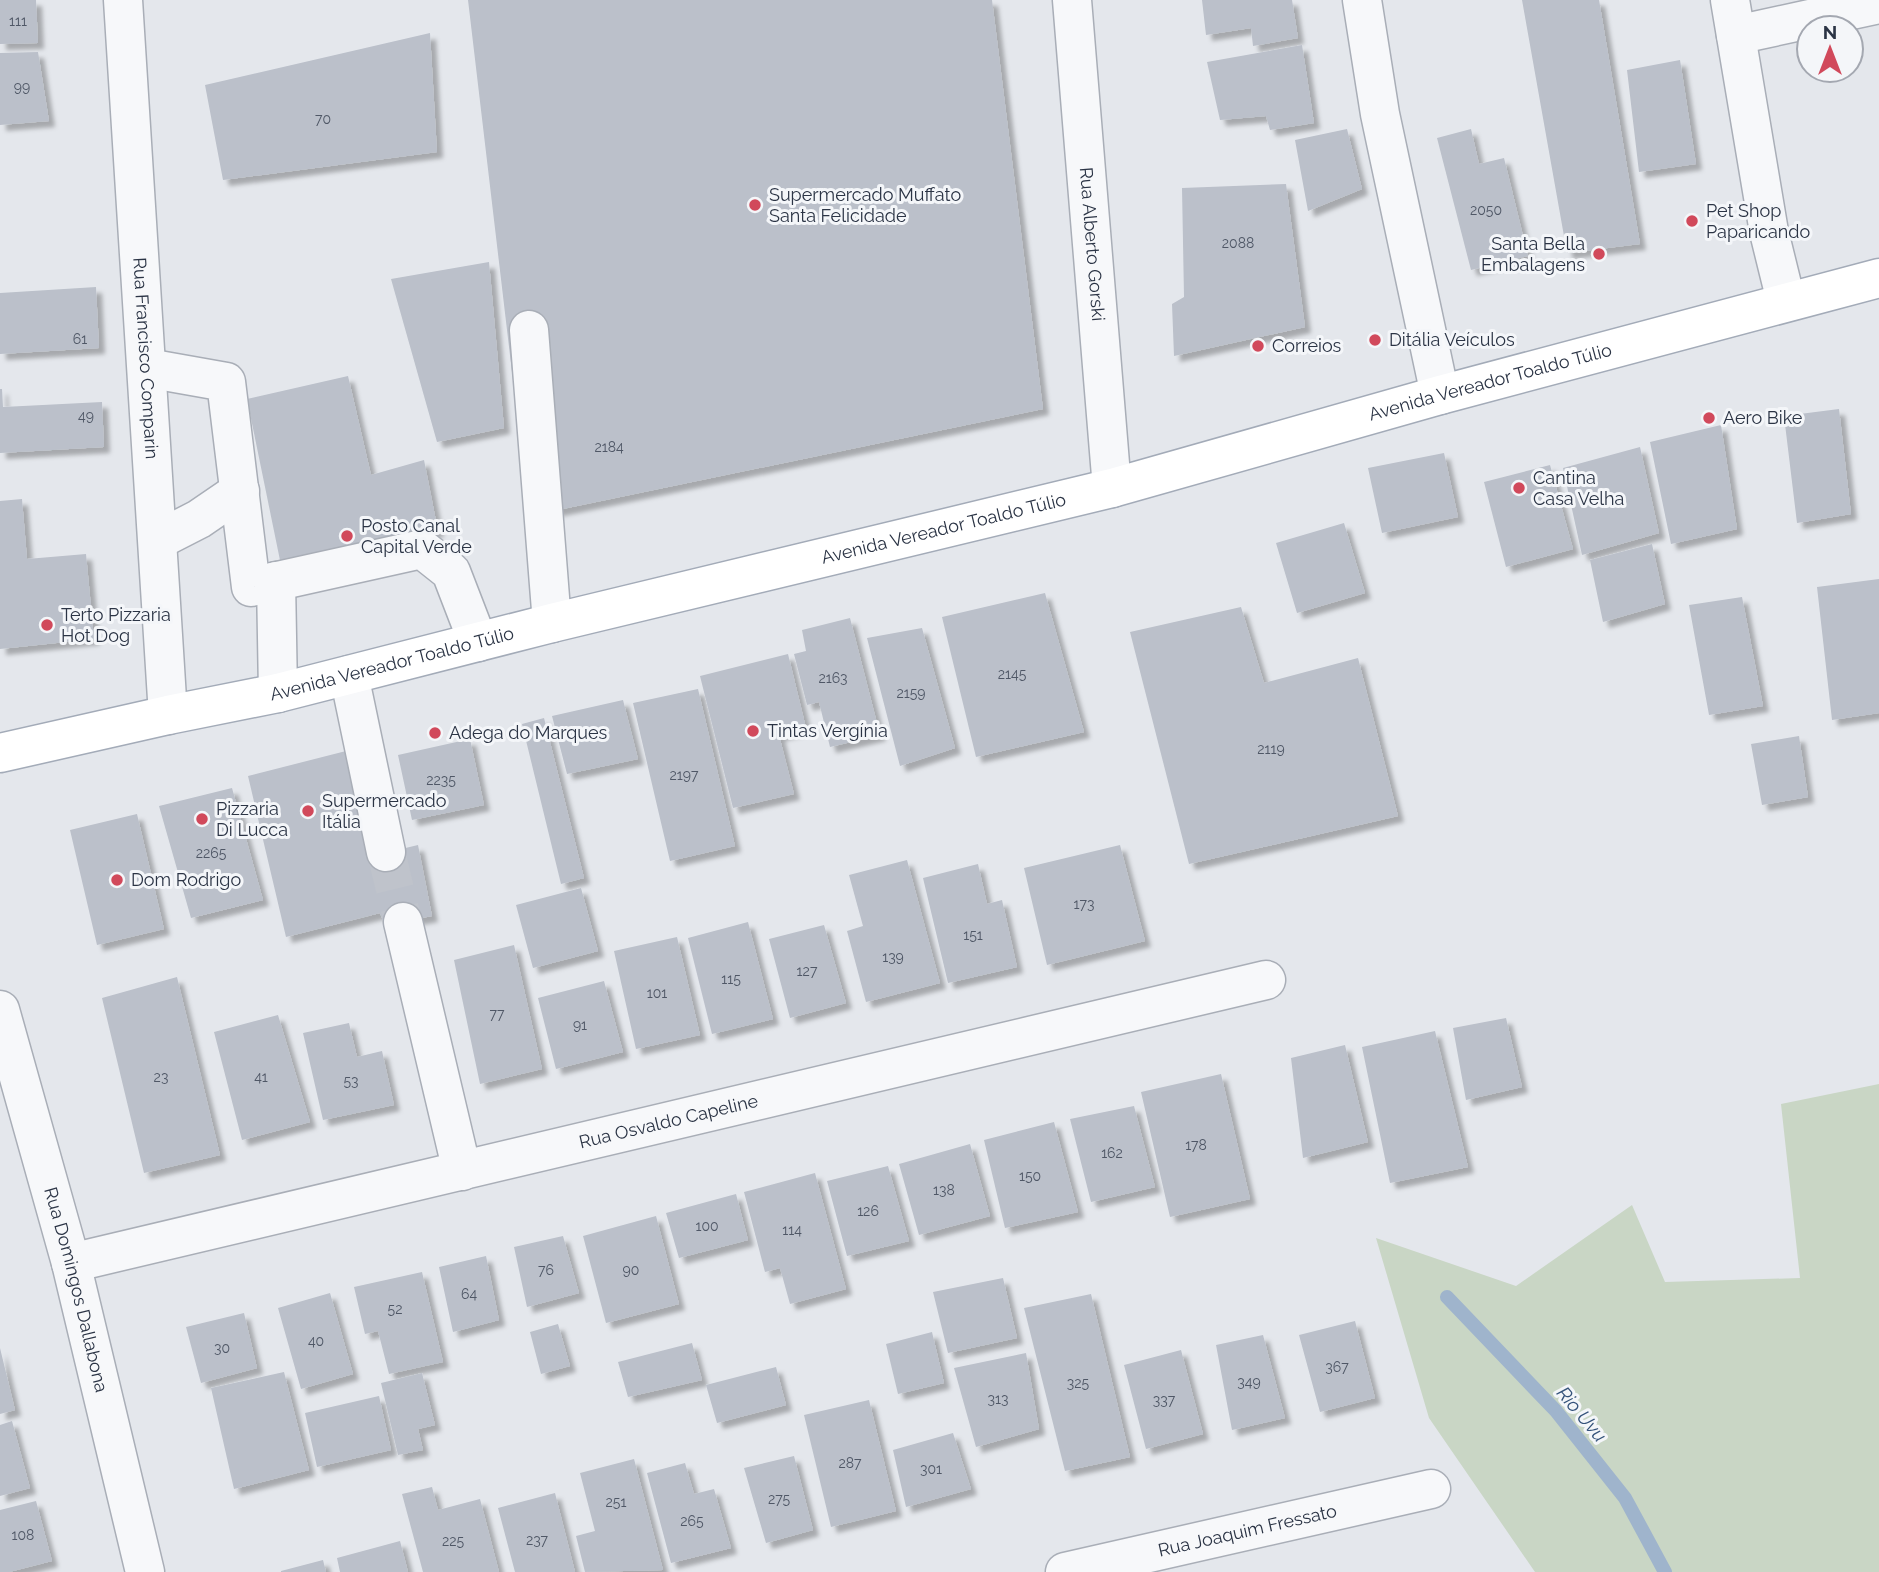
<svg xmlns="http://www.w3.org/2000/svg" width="1879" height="1572" font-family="Raleway,sans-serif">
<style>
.green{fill:#c9d6c5}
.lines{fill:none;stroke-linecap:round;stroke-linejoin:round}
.stream{stroke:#9fb4cc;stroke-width:14}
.building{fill:#bbc0ca;filter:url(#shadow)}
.minor-tunnel{stroke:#bfc3cb;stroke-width:38;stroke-dasharray:38 19;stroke-linecap:butt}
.minor-casing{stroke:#a9aeb7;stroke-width:41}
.major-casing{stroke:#a3abb8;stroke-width:41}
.minor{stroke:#f7f8fa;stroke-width:38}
.major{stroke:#fff;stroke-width:38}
.poi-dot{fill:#d1495b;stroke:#f4f6f9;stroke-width:2.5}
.labels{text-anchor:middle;stroke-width:6;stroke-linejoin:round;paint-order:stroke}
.number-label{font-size:14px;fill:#4f5766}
.poi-label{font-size:18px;fill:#2b3445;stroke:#f4f6f9;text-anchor:start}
.street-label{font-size:18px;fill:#2b3445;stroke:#f4f6f9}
.water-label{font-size:19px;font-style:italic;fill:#34527a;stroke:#f4f6f9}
</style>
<defs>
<filter id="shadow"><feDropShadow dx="6" dy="6" stdDeviation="2" flood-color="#0004"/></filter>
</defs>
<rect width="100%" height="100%" fill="#e4e7ec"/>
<!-- green -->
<path class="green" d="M1879,1084V1572H1535L1429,1418L1376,1238L1516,1286L1632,1205L1665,1282L1800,1278L1781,1104Z"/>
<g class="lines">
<!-- stream -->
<path class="stream" d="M1447,1297L1556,1411L1625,1498L1665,1572"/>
</g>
<!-- building -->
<path class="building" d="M0,0H36L38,43L0,44Z
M468,0H992L1043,409L529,516Z
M1202,0H1292L1298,38L1253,46L1251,28L1206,35Z
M1522,0H1599L1640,244L1567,253Z
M430,33L437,152L223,180L205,85Z
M1302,45L1314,123L1270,130L1266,116L1220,120L1207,62Z
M38,52L49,121L0,125V53Z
M1680,60L1696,164L1639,172L1627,70Z
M1347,129L1362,189L1308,211L1295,140Z
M1471,129L1479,164L1504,158L1528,256L1471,270L1437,138Z
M1286,184L1305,327L1174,356L1172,304L1184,297L1182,188Z
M489,262L504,428L437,442L391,279Z
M96,287L99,348L0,354V293Z
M348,376L371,475L424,460L438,531L282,570L247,399Z
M0,389H2L3,407L102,402L104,447L0,453Z
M1839,409L1851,514L1797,523L1784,416Z
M1721,425L1737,529L1671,544L1650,442Z
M1640,447L1659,533L1582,555L1563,468Z
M1444,453L1458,517L1382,533L1368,468Z
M1550,465L1573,549L1506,567L1484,482Z
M22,499L27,559L86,554L94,639L0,649V501Z
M1344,523L1365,593L1297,613L1276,543Z
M1652,544L1665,604L1603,622L1590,560Z
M1879,579V713L1832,720L1817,587Z
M1045,593L1084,732L976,757L942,617Z
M1742,597L1763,706L1709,715L1689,605Z
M1241,607L1264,683L1358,658L1398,816L1189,864L1130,632Z
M850,618L880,735L830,747L819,702L807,705L794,654L806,651L802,630Z
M922,628L955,748L900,766L867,638Z
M788,654L806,728L779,735L794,794L733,808L700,676Z
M698,689L735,846L670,861L633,703Z
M623,700L638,759L567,774L552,716Z
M544,718L584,878L561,884L522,724Z
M1799,736L1808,797L1762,805L1751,744Z
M470,739L484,805L412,820L398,755Z
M346,751L372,856L418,845L432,916L385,925L380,913L286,937L248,776Z
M232,788L263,900L191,918L159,806Z
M137,814L164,929L97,945L70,830Z
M1120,845L1145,941L1047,965L1024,868Z
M907,860L940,983L866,1002L847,931L863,926L849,875Z
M978,864L987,904L1002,900L1017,967L948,983L923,878Z
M581,888L598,951L533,968L516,905Z
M748,922L773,1019L712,1034L688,938Z
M824,925L846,1003L790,1018L769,939Z
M677,937L700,1035L636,1049L614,951Z
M514,945L542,1069L480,1084L454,960Z
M177,977L220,1155L144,1173L102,998Z
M604,981L623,1052L556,1069L538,998Z
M278,1015L310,1122L242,1140L214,1032Z
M1506,1018L1522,1087L1466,1100L1453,1028Z
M349,1023L357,1057L382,1051L394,1105L323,1120L303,1033Z
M1435,1031L1468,1167L1390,1183L1362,1047Z
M1345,1045L1368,1142L1303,1158L1291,1058Z
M1221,1074L1250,1199L1170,1217L1141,1092Z
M1134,1106L1155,1187L1091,1202L1070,1119Z
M1054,1122L1078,1212L1005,1228L984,1140Z
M970,1144L990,1216L919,1235L899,1164Z
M888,1166L909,1241L847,1256L827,1181Z
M815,1173L846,1289L790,1304L780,1268L765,1272L744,1192Z
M736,1194L748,1240L679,1258L666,1213Z
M656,1216L679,1304L606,1323L583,1236Z
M563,1236L579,1293L527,1307L514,1247Z
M486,1256L499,1320L453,1332L439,1267Z
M422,1272L443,1362L389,1374L378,1331L365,1334L354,1287Z
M1003,1278L1017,1338L948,1353L933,1292Z
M330,1293L353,1374L301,1389L278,1308Z
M1091,1294L1130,1457L1065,1471L1024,1308Z
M244,1313L257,1368L201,1383L186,1327Z
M1355,1321L1375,1398L1320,1412L1299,1335Z
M558,1324L570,1366L541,1374L530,1332Z
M932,1332L944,1383L898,1394L886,1344Z
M1263,1335L1285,1418L1232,1430L1216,1345Z
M692,1343L702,1380L628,1397L618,1362Z
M0,1348L15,1410L0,1414Z
M1181,1350L1203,1434L1146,1449L1124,1365Z
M1026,1353L1039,1429L976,1447L954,1368Z
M776,1367L786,1405L717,1423L706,1385Z
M284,1372L309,1470L234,1489L211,1388Z
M422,1373L435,1425L418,1429L423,1450L398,1455L381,1383Z
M379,1396L391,1450L317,1467L305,1413Z
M869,1400L896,1511L831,1527L804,1415Z
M12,1421L30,1488L0,1496V1425Z
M953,1433L971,1489L906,1507L893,1450Z
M794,1456L813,1530L766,1543L744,1468Z
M634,1459L663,1570L585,1572L576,1536L595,1531L580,1473Z
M685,1463L694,1494L714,1489L731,1548L671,1563L647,1473Z
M432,1487L438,1510L480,1499L499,1572H423L402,1494Z
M555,1493L575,1572H515L498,1508Z
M36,1501L52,1561L9,1572H0V1510Z
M400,1541L408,1572H340L337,1558Z
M323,1560L326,1572H281V1571Z"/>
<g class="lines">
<!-- minor-tunnel -->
<path class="minor-tunnel" d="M386,852L403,922"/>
<defs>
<g id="minor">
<path id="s1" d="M123,0L168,715"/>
<path id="s2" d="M1072,0L1112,488"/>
<path d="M1362,0L1380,114L1440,395"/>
<path d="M1730,0L1769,232L1786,301"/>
<path d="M1736,35L1879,4"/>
<path d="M529,330L552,623"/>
<path d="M147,368L226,382L251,587L422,549L451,572L478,642"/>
<path d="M158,540L199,519L240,491"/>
<path d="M276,581L278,693"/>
<path d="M349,675L386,852"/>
<path d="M403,922L462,1171"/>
<path id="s3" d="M0,1010L71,1263L145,1572"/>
<path id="s4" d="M71,1263L1266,980"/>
<path id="s5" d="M1065,1572L1431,1489"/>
</g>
<g id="major">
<path id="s6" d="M0,753L168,715L278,693L552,623L1112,488L1440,395L1879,278"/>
</g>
</defs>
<!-- minor casing -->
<use href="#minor" class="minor-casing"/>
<!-- major casing -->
<use href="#major" class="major-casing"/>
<!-- minor -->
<use href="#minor" class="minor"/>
<!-- major -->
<use href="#major" class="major"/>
</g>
<!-- markers -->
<g class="poi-dot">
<circle cx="755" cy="205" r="7"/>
<circle cx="1692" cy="221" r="7"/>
<circle cx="1599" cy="254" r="7"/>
<circle cx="1375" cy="340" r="7"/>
<circle cx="1258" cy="346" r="7"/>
<circle cx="1709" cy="418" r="7"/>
<circle cx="1519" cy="488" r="7"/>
<circle cx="347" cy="536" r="7"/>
<circle cx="47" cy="625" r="7"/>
<circle cx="753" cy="731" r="7"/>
<circle cx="435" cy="733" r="7"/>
<circle cx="308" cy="811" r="7"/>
<circle cx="202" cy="819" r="7"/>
<circle cx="117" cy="880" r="7"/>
</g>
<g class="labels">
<!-- number labels -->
<g class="number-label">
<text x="18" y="26">111</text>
<text x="22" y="92">99</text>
<text x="323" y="124">70</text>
<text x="1486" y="215">2050</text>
<text x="1238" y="248">2088</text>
<text x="80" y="344">61</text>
<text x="86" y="421">49</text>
<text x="609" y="452">2184</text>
<text x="1012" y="679">2145</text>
<text x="833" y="683">2163</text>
<text x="911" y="698">2159</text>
<text x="1271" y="754">2119</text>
<text x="684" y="780">2197</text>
<text x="441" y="785">2235</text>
<text x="211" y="858">2265</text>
<text x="1084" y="909">173</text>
<text x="973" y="940">151</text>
<text x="893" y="962">139</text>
<text x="807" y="976">127</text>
<text x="731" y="984">115</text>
<text x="657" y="998">101</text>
<text x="497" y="1019">77</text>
<text x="580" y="1030">91</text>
<text x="161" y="1082">23</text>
<text x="261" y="1082">41</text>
<text x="351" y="1086">53</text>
<text x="1196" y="1150">178</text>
<text x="1112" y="1158">162</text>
<text x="1030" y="1181">150</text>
<text x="944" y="1195">138</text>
<text x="868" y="1216">126</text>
<text x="707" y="1231">100</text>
<text x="792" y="1235">114</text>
<text x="546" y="1275">76</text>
<text x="631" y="1275">90</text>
<text x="469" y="1299">64</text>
<text x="395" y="1314">52</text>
<text x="316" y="1346">40</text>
<text x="222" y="1353">30</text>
<text x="1337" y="1372">367</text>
<text x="1249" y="1387">349</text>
<text x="1078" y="1388">325</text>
<text x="998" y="1404">313</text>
<text x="1164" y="1405">337</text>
<text x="850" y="1468">287</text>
<text x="931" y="1474">301</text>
<text x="779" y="1504">275</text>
<text x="616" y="1507">251</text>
<text x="692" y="1526">265</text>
<text x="23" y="1540">108</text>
<text x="537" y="1545">237</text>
<text x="453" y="1546">225</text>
</g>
<!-- poi labels -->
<g class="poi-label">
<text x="769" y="201">Supermercado Muffato<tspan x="769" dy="21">Santa Felicidade</tspan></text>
<text x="1706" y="217">Pet Shop<tspan x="1706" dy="21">Paparicando</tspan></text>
<text x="1585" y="250" text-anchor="end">Santa Bella<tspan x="1585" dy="21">Embalagens</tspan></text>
<text x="1389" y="346">Ditália Veículos</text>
<text x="1272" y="352">Correios</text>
<text x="1723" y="424">Aero Bike</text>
<text x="1533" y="484">Cantina<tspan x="1533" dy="21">Casa Velha</tspan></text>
<text x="361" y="532">Posto Canal<tspan x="361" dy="21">Capital Verde</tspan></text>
<text x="61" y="621">Terto Pizzaria<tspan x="61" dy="21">Hot Dog</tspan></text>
<text x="767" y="737">Tintas Vergínia</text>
<text x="449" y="739">Adega do Marques</text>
<text x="322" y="807">Supermercado<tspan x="322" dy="21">Itália</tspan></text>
<text x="216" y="815">Pizzaria<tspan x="216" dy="21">Di Lucca</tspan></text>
<text x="131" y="886">Dom Rodrigo</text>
</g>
<!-- street labels -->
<g class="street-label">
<text dy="6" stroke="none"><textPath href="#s2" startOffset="245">Rua Alberto Gorski</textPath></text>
<text dy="6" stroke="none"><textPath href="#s1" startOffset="359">Rua Francisco Comparin</textPath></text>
<text dy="6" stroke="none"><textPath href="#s6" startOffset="1536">Avenida Vereador Toaldo Túlio</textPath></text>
<text dy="6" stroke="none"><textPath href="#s6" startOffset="970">Avenida Vereador Toaldo Túlio</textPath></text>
<text dy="6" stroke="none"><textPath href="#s6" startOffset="402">Avenida Vereador Toaldo Túlio</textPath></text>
<text dy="6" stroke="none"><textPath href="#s4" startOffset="614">Rua Osvaldo Capeline</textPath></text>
<text dy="6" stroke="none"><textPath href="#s3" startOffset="290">Rua Domingos Dallabona</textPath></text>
<text dy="6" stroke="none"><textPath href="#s5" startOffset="187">Rua Joaquim Fressato</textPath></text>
</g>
<!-- water labels -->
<g class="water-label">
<text transform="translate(1582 1414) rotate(50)" y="7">Rio Uvu</text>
</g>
</g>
<!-- north arrow -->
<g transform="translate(1830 49)"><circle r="33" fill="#f4f6f9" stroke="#a4a8b1" stroke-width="2"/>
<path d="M0-5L12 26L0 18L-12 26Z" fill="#d1495b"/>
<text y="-10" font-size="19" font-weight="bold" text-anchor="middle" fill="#2b3445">N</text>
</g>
</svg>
